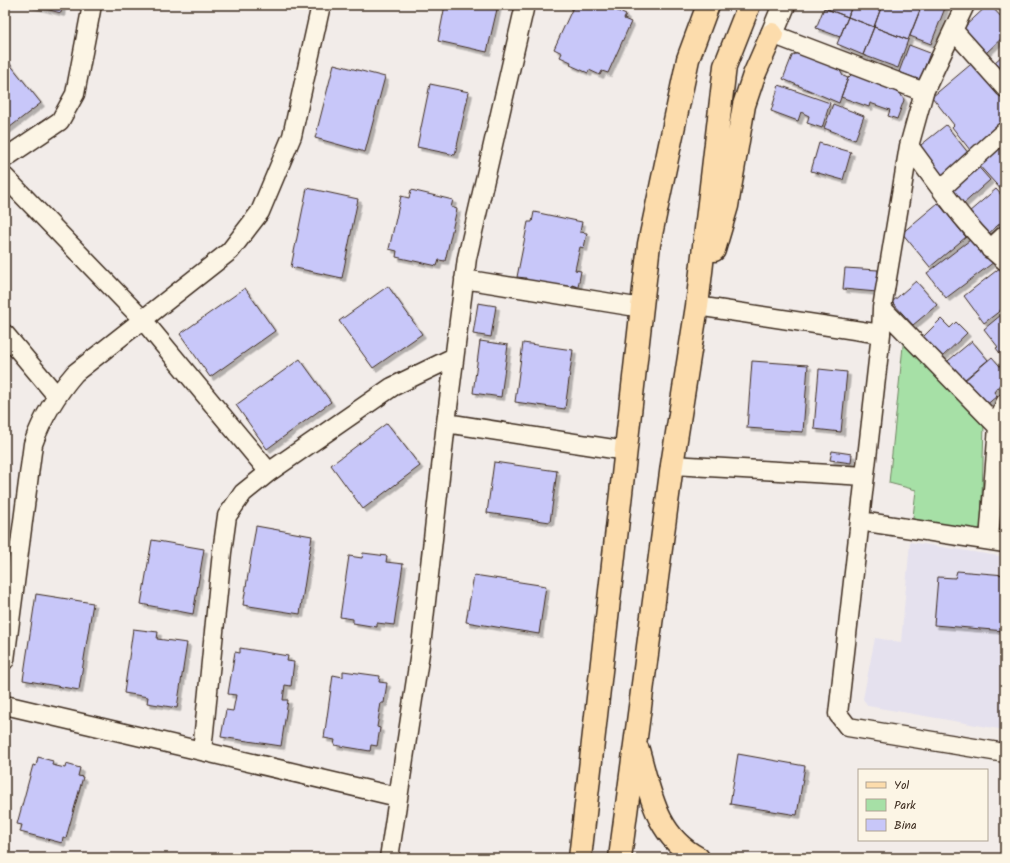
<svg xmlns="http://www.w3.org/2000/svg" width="1010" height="863" font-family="Kalam,sans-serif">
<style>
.built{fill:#e5e1ee}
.green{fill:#a6e0a6;stroke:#708562}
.building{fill:#c8c7f9;stroke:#3b2a1e;filter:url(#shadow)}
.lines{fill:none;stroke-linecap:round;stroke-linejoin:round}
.street-casing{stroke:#3b2a1e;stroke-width:21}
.secondary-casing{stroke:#3b2a1e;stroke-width:25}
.primary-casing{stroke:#3b2a1e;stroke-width:25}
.street{stroke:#fcf5e5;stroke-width:18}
.secondary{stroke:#fcf5e5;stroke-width:22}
.primary{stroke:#fcdcac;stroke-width:22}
</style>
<defs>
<filter id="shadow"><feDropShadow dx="3.5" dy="3.5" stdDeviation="0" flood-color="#0004"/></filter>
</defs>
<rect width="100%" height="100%" fill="#f2ece9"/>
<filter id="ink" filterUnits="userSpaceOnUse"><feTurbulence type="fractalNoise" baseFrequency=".025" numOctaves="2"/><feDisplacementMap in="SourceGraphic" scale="8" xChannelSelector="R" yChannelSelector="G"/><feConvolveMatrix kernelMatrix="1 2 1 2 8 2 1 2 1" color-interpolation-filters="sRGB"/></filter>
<g filter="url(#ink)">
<!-- built -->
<path class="built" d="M910,542L1005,557V730L868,706L863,699L875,638L901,642Z"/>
<!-- green -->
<path class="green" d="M904,336L984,424L981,533L912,526L916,490L889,483Z"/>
<!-- building -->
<path class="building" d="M30,5H62L61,13Z
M445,5H498L487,52L438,41Z
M574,5H612L614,6L613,9L626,15L624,19L631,22L608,73L602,71L600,75L589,70L588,73L570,65L571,62L560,57L562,53L554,49Z
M825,5H852L848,17L824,8Z
M852,5H882L874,27L848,17Z
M882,5H922L908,40L874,27Z
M922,5H938L945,8L931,44L910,36Z
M988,5H990L1005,21V35L985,54L962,29Z
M995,5H1005V16Z
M824,8L848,17L840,37L816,28Z
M848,17L874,27L863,55L837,44Z
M874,27L908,40L898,68L863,55Z
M909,45L930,53L920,80L899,72Z
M801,51L838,67L843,76L848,78L839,103L783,79L792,56Z
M1005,53V78L993,64Z
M5,58L41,103L5,131Z
M976,60L1005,94V120L970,150L952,127L954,125L932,97Z
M334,64L385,77L365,152L315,138Z
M853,73L900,93L904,100L897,119L888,116L890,110L870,103L869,107L841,97L848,78Z
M430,84L469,92L455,155L417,147Z
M779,85L830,103L822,128L807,123L809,116L801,112L798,121L771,111Z
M833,104L864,116L855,140L824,128Z
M946,125L969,154L939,178L916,149Z
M1005,136V194L976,162Z
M819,143L851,152L843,180L811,171Z
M975,163L990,180L961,206L946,190Z
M307,188L358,199L342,278L291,267Z
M996,189L1005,199V219L988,234L969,212Z
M411,190L453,200L451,207L457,209L445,261L439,260L437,266L396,257L397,251L389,249L401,196L409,198Z
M938,203L966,237L930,267L902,233Z
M534,212L582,222L580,232L587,233L584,248L580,247L575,270L581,271L578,287L572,285L570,294L525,285L526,278L517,277L528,222H532Z
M974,237L994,262L946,298L927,273Z
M1001,267L1005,272V307L984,323L964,296Z
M845,268L878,270L877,292L843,289Z
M916,281L937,305L913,325L892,302Z
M388,286L422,334L373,368L339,321Z
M245,288L275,331L210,377L180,334Z
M478,303L496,306L491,337L473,334Z
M1001,315L1005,320V360L996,348L998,347L984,329Z
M941,319L950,328L956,322L967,333L940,359L921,339Z
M480,341L508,345L501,397L473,393Z
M972,341L988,360L959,384L943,365Z
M523,343L573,350L565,409L515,402Z
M992,357L1005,372V378L994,392L997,396L985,406L964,381Z
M300,359L331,402L267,449L236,405Z
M752,361L808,365L803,432L747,428Z
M819,369L847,372L841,432L814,429Z
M387,423L420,466L363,509L331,465Z
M832,451L852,454L851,463L830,460Z
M494,462L557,471L550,522L487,513Z
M256,526L312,536L300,614L243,605Z
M152,540L204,549L193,614L141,604Z
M363,553L387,556L386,562L403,564L394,625L377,623V627L353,623V619L340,617L349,556L362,558Z
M957,571L1005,575V631L934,625L938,577L955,578Z
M474,575L546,586L539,634L466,622Z
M36,594L93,603L79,690L23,680Z
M133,629L158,632L157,639L187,643L177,708L147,703L148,697L124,693Z
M240,648L288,656L287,661L294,662L291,686L285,685L283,700H288L281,746L221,737L226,710L233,711L236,695L228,694L235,652L240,653Z
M343,671L380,676L379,682L387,683L384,703H381L377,727L380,728L377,746L371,745L370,751L334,745L335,740L324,738L333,675L343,677Z
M738,754L805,766L797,815L730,804Z
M38,757L53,761L52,765L65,768L66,764L80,768L78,776L83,777L66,838L63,837L62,843L20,832L22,825L17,824L33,765L36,766Z"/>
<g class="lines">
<defs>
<path id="street" d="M965,5L924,92L909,146L882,308L881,334L838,714L848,727L1005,753
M954,31L1005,88
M772,34L924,92
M909,146C937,183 969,232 1005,261
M5,158L60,121L75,94L92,5
M5,177L143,320L269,472
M941,189L1005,131
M990,249L1005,235
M464,279L642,308
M697,306L881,334
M882,308L998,427
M5,334L56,395
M446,423L626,451
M672,465L865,476
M860,521L1005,543
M989,540L998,427L1005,403
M5,660L33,444C43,416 56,395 75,373L230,251L260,212L292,136L321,5
M5,705L398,797
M202,751L222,552L227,516L243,493L269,472L392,387L454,357
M389,858L421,646L446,423L467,258L525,5"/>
<path id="secondary" d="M772,34L784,5"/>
<path id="primary" d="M714,250L727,206L744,105L754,75L772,34
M638,750C650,792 656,836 698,858
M580,858L649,244L688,59L708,5
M620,858L672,465L697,306L725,66L749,5"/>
</defs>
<!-- street casing -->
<use href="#street" class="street-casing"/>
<!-- secondary casing -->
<use href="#secondary" class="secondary-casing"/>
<!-- primary casing -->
<use href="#primary" class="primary-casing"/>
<!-- street -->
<use href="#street" class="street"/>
<!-- secondary -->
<use href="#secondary" class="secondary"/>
<!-- primary -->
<use href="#primary" class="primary"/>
</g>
</g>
<!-- margin -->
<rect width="1010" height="863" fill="none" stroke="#fcf5e5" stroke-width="20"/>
<rect x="10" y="10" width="990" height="843" fill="none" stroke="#3b2a1e" stroke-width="1.5" filter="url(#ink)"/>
<!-- legend -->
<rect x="858" y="769" width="130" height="72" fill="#fcf5e5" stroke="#afa495"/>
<rect x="866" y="782" width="20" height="6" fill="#fcdcac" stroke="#afa495"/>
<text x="894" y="789" font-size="12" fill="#3b2a1e">Yol</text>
<rect x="866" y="799" width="20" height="12" fill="#a6e0a6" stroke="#afa495"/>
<text x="894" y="809" font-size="12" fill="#3b2a1e">Park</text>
<rect x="866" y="819" width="20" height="12" fill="#c8c7f9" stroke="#afa495"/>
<text x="894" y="829" font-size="12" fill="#3b2a1e">Bina</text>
</svg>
